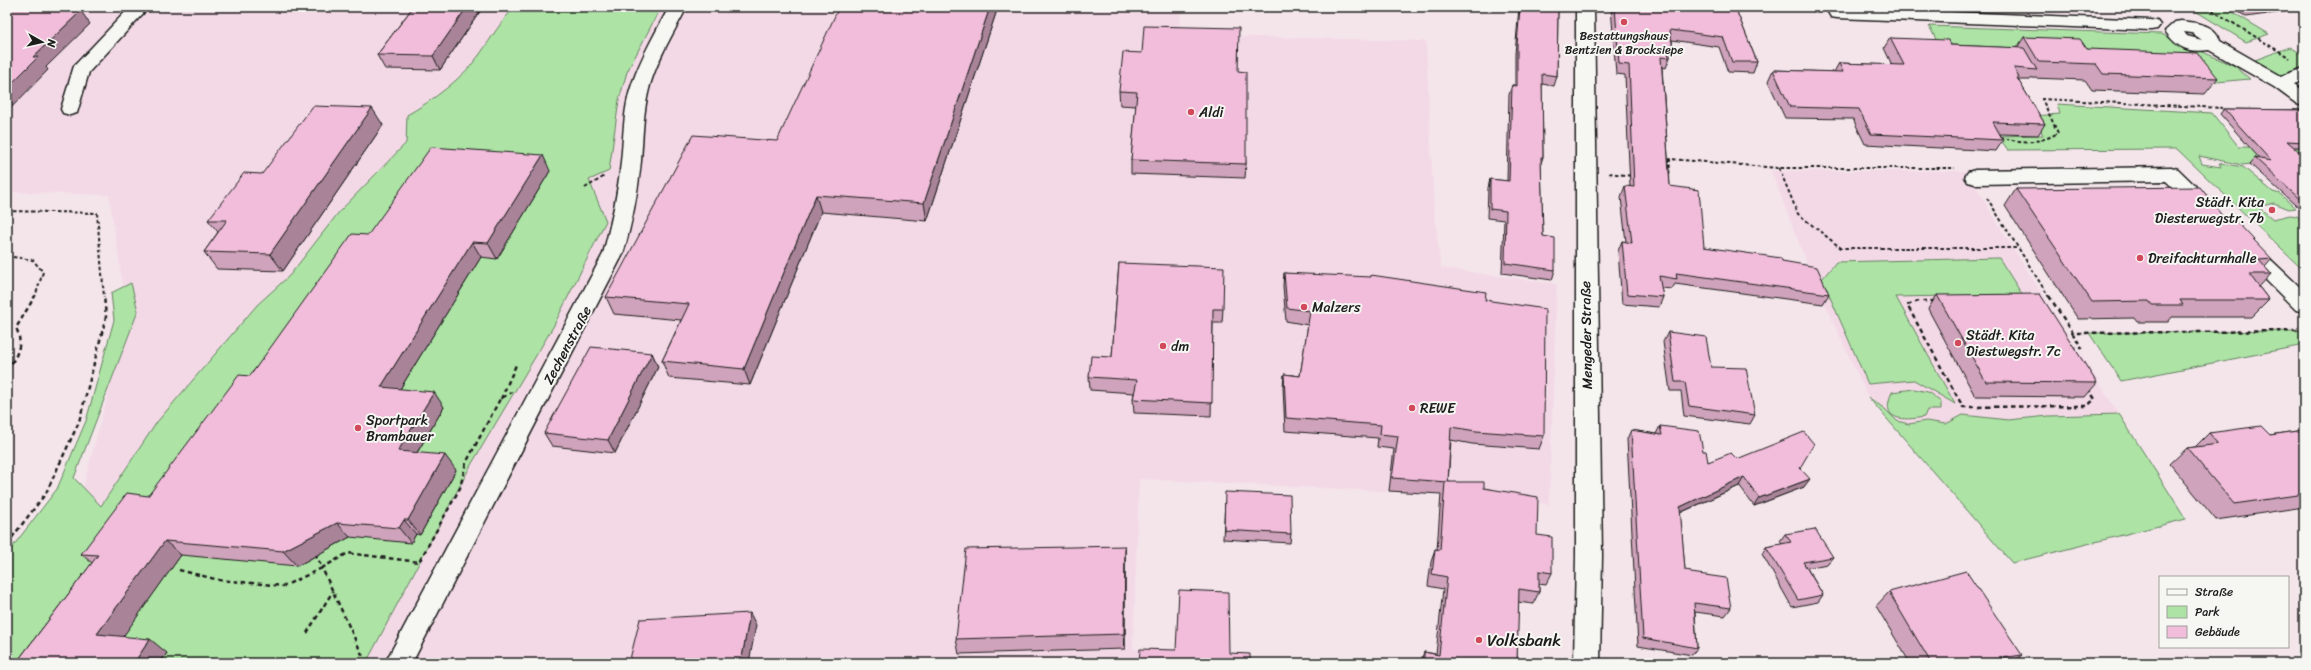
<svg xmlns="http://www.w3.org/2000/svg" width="2311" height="670" font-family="Sriracha,sans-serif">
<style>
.built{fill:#f3d9e6}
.green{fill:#ade3a5;stroke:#648060}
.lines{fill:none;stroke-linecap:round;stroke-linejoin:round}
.minor-casing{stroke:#1c1c1c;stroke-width:3}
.major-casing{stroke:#1c1c1c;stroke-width:3}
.path-far1{stroke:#1c1c1c;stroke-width:2;stroke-dasharray:3.5 2.5;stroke-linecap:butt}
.path{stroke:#1c1c1c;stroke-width:2.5;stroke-dasharray:4.5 3.5;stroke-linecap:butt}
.minor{fill:#f6f6f2;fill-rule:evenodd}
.major{fill:#f6f6f2;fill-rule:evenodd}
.wall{fill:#cfa3bb;stroke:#1c1c1c}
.shaded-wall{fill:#a98499;stroke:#1c1c1c}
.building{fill:#f1bdda;stroke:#1c1c1c}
.poi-dot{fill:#d1495b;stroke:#f6f6f2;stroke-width:1.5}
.labels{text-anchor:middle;stroke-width:4;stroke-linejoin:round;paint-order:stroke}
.far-poi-label{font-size:12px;fill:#1c1c1c;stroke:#f6f6f2}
.poi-label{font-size:14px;fill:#1c1c1c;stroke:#f6f6f2;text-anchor:start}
.street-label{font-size:14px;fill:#1c1c1c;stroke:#f6f6f2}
.near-poi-label{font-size:17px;fill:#1c1c1c;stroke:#f6f6f2;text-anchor:start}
</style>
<rect width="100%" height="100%" fill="#f4e5eb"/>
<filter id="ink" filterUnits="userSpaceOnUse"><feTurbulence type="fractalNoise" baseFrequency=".025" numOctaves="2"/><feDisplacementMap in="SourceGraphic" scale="8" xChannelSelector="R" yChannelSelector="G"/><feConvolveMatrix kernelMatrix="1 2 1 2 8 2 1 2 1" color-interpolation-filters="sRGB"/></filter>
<g filter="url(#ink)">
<!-- built -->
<path class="built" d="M7,7H1181L1179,35L1426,41L1434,210L1441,268L1557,284L1549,504L1480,494H1441L1139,479L1133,649L1251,658L1252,663H7L78,506L128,319L109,195L7,192Z
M1771,171H1967L2004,234L2186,519L2012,563L1868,397L1812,277Z"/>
<!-- green -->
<path class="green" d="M515,7H661L627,72L619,100L609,171L589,180L606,221L553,327L471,465L366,663H7V554L57,489L86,421L114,320L111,293L131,283L138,311L74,478L101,506L157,422L257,305L290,275L339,212L406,143L407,115C432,101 463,78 480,54C492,37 501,21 515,7Z
M2189,7H2224L2269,34L2246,42Z
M1929,26L2161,34L2235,66L2250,79L2205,83L1947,60Z
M2290,47L2304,55V67L2280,76L2255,60Z
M2057,104L2212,113L2239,147H2304V159L2242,165L2199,156L2202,164L2221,167L2219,163L2243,167L2273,192L2280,194L2295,208L2289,209L2274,203L2258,207L2273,219L2290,215L2297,216L2304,224V271L2177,149L2008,150L1998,136L2043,135L2034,116L2060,114Z
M1999,258L2025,299L2000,295L1896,297L1955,404L1914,380L1868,384L1822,279L1836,262Z
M2304,331V345L2121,381L2089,333Z
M1914,389L1928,392L1941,402V410H1927L1924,417C1903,421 1879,421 1892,392Z
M1868,397L1885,409L1897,421L1909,424L1926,421L1946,424L1963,415L2008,420L2049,416L2119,414L2186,519L2012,563Z"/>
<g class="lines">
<defs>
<path id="minor" d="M130,7H149L89,72L77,113L70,115L63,113L61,109L74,66Z
M669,7H687C674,32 658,58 650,85C643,110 643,135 641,161C638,192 632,223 623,254L412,663H385L603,254C611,224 618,193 621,162C624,135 623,109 632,84C641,57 656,32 669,7Z
M1825,7L2151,20L2157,21L2160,25L2157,29L2151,30L1837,18L1831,17Z
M2181,21C2196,23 2216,24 2220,41L2281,76L2304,68V80L2294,84L2304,91V106L2297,104L2274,87L2209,50C2189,53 2177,48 2165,31L2175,22ZM2184,32L2192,33L2202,40L2187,36Z
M2171,167L2178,169L2213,203L2216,208L2213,213L2206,215L2199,213L2166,181L1975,184L1968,182L1965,177L1968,172L1975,170Z
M2243,238L2250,240L2304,291V312L2296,310L2236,250L2233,245L2236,240Z"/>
<path id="major" d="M1576,7H1594L1602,555L1600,663H1574L1576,555Z"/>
</defs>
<!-- minor casing -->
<use href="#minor" class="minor-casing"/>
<!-- major casing -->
<use href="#major" class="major-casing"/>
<!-- path-far1 -->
<path class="path-far1" d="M2207,7L2290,58
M2000,137C2020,143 2039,144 2058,133L2042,99L2223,108
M1779,168L1798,214L1841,248H2016
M1609,173L1632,176
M1669,180L1670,159L1779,168H1955
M585,188L605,176
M1987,198L2049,297
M7,211L97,213L104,297
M7,256L33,260L43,272L35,297"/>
<!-- path -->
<path class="path" d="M2049,296L2073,333L2304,331
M1935,301H1919L1907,305L1963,407L2087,406L2095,399L2089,390
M2072,348H2082L2073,334
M7,370C17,356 24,344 16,328L35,296
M501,399L516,365
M7,544L46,493L79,422L106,317L104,296
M179,570L219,580L284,586L322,568L316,555
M307,633L333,591
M366,663L322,568L348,553L419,562L460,488L466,463L500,399L512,392"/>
<!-- minor -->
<use href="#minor" class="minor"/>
<!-- major -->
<use href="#major" class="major"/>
</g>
<!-- wall -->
<path class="wall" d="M413,7H483L440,70L385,69L377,55Z
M998,7L927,221L821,212L750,385L669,378L662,361L681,320L614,314L606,297L777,141Z
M1519,7H1558L1557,76L1554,86L1542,84L1543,157L1541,163L1543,236L1555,270L1552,280L1502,273L1504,220L1487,218L1488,188L1490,179L1507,181L1509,95L1512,85H1515V54Z
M1611,7H1735L1757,62L1753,73L1728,72L1719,47L1672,40L1673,49L1669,60L1666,68L1662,67L1670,186L1704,247L1782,261L1829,294L1823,304L1675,284L1672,289L1661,288L1663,297L1659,307L1622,304L1618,251L1622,241L1626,242L1621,197L1625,186L1630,187L1625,75L1616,74Z
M2232,7H2304V9L2246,17Z
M2024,37L2087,49L2218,78L2205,94L2092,90L2085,80L2032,78L2030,80H2018L2045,124L2038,135L2000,134L2003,140L1996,151L1865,144L1853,119L1785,118L1768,81L1773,70L1834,72L1839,63L1892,65L1884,48L1890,38L1950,45L2017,48Z
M1238,71L1246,164L1245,178L1131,174V160L1136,106L1120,105L1119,91Z
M2224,109L2304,110V147H2294L2304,156V213L2250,164L2255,158L2260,159L2220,114Z
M383,125L283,271L217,269L204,252L218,232L208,220L262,174Z
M550,171L497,259L481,257L400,389L444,407L417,453L456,470L420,535L416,534L411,543L350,537L297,566L181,555L123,636L167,653L160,663H16L92,563L81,554L148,496L368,235Z
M2016,189L2228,222L2272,259L2265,267L2271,274L2259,287L2269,300L2252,317H2172L2168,322H2137L2134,318L2078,319L2005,206Z
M1119,263L1223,309L1222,323H1213L1211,416L1134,413L1133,399L1134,393L1090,390L1089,377L1112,357Z
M1284,273L1485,300L1544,436L1539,449L1472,444L1451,440L1448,482L1484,488L1537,535L1552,573L1546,585L1539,584V592L1533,604L1518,602L1517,663H1405L1406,660L1420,663L1424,652L1436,654L1443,589L1428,586L1431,562L1435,549L1437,550L1441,494L1389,491L1394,449L1377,447L1378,438L1285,431L1283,387L1284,374L1300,376L1308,325L1286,321L1283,286Z
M1937,295L2097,383L2085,397L1975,396L1928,309Z
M1668,332L1711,367L1755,415L1750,424L1684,416L1681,391H1670L1663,342Z
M652,353L658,367L615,453L552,446L544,433Z
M1660,426L1703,451L1708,462L1737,459L1800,468L1804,487L1754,506L1739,486L1680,513L1685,570L1691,573L1731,608L1725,616L1695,612L1697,648L1692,655L1638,646L1627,439L1631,430L1656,434Z
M2304,430V507L2216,520L2170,464L2187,448L2195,447L2209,433L2270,435Z
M1225,501L1291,534L1290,543L1223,539Z
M1785,534L1833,557L1827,564L1807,568L1823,595L1818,602L1792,607L1762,554L1766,547L1782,544L1780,541Z
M1125,546V649L959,654L956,639Z
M1889,592L2022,655L2013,663H1910L1876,606Z"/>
<!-- shaded-wall -->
<path class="shaded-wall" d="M50,7H62L67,13L47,10Z
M467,7H483L440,70L433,56Z
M990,7H998L927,221L924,203Z
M81,11L90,24L46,67L48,70L7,112V88L33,57Z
M372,108L383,125L283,271L270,254Z
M543,155L550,171L497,259L488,243Z
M816,195L821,212L750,385L744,369Z
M472,242L481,257L392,402L381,387Z
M652,353L658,367L615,453L608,440Z
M434,392L444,407L409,466L398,451Z
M445,455L456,470L420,535L408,520Z
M1744,477L1739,486L1675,515L1680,507Z
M1810,479L1804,487L1754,506L1759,498Z
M404,520L416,534L411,543L399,528Z
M337,523L350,537L297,566L283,551Z
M165,541L181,555L115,648L97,634Z
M1125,546V649L1124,634Z
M750,613L756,625L749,663H741Z
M150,639L167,653L160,663H134Z"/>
<!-- building -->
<path class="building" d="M7,7H50L47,10L81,11L33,57H38L7,88Z
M413,7H467L433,56L377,55Z
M839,7H990L924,203L816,195L744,369L662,361L689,304L606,297L693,135L777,141Z
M1520,7H1558L1557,76L1542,74L1543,157H1541L1543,236L1555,238V270L1505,263L1506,211L1490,209V179L1509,181L1512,85L1517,86V45Z
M1615,7H1735L1757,62H1732L1723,37L1670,30L1673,49H1668L1669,58L1661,57L1670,186L1699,190L1704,247L1781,258L1782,261L1817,267L1829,294L1676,273L1677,279L1659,276L1663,297L1627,294L1622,241L1632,243L1625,186L1634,187L1629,65L1619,64Z
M1144,26L1239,28L1238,71L1246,72V164L1131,160L1137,92L1119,91L1123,52L1142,53Z
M2024,37L2080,39L2087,49L2198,53L2218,78L2103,74L2096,64L2039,62Z
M1890,38L1948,40L1950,45L2024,48L2037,70L2014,68L2019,78H2017L2045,124L1993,122L2003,140L1871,134L1859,109L1790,107L1773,70L1843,72L1839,63L1904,65Z
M313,106L372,108L270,254L204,252L227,220H208L244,173L262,174Z
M2224,109L2304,110V142L2287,141L2304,156V203L2255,158L2271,161Z
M431,147L543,155L488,243L472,242L381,387L434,392L398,451L445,455L408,520H404L399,528L337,523L283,551L165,541L97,634L150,639L134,663H16L98,555L81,554L127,493L148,496L239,375L250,376L352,234L368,235Z
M2200,187L2228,222H2237L2272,259L2259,260L2271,274H2249L2269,300H2180L2183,305H2152L2149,301L2092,302L2016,189Z
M1119,263L1224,267L1223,309H1213L1212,403L1133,399L1137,380L1089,377L1091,356L1112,357Z
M1284,273L1371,277V275L1486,292L1485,300L1545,309L1544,436L1476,431L1451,427L1448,482H1484V488L1538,497L1537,535L1552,537V573L1539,571V592L1519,589L1517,663H1424V652L1439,655L1447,577L1432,574L1435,549L1440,550L1445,482H1447L1392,478L1398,436L1380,434L1381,425L1286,418L1284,374L1300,376L1310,311L1287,308Z
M2040,294L2097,383L1986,382L1937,295Z
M1668,332L1706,337L1711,367L1746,368L1755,415L1689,406L1685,382H1675Z
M591,347L652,353L608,440L544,433Z
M1660,426L1699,431L1703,451H1706L1708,462L1731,453L1737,459L1804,432L1814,444L1800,468L1810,479L1759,498L1744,477L1680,507L1685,570L1691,571V573L1726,578L1731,608L1694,603L1697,648L1643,638L1631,430L1662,435Z
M2261,426L2270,435L2304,430V494L2234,504L2187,448L2219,444L2209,433Z
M1225,492L1290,495L1291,534L1224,530Z
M1815,529L1833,557L1803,562L1823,595L1798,600L1766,547L1791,542L1785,534Z
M1125,546L1124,634L956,639L966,549Z
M1966,571L2022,655L1989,660L1991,663H1931L1889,592Z
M1179,590L1228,592L1229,653L1250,654V663H1139L1140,649L1176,650Z
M750,613L741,663H629L640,619Z
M1406,660L1422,663H1406Z"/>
</g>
<!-- markers -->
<g class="poi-dot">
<circle cx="1624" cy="22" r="4"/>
<circle cx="1191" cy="112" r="4"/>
<circle cx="2272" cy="210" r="4"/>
<circle cx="2140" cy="258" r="4"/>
<circle cx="1304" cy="307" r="4"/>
<circle cx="1958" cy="343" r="4"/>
<circle cx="1163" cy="346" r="4"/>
<circle cx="1412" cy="408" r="4"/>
<circle cx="358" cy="428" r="4"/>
<circle cx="1479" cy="640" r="4"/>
</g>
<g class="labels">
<!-- far-poi labels -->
<g class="far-poi-label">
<text x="1624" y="40">Bestattungshaus<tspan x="1624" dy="14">Bentzien &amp; Brocksiepe</tspan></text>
</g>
<!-- poi labels -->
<g class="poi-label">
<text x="1199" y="117">Aldi</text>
<text x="2264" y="207" text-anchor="end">Städt. Kita<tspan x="2264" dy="16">Diesterwegstr. 7b</tspan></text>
<text x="2148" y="263">Dreifachturnhalle</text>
<text x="1312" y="312">Malzers</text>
<text x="1966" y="340">Städt. Kita<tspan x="1966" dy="16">Diestwegstr. 7c</tspan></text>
<text x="1171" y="351">dm</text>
<text x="1420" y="413">REWE</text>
<text x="366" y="425">Sportpark<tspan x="366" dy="16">Brambauer</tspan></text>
</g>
<!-- street labels -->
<g class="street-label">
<text transform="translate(1586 335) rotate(-91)" y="5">Mengeder Straße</text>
<text transform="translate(567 345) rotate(-62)" y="5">Zechenstraße</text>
</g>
<!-- near-poi labels -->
<g class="near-poi-label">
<text x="1487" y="646">Volksbank</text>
</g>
</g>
<!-- margin -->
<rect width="2311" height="670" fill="none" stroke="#f6f6f2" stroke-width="24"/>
<rect x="12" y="12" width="2287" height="646" fill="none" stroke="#1c1c1c" stroke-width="1.5" filter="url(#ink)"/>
<!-- legend -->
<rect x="2159" y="576" width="130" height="72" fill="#f6f6f2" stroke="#9f9f9c"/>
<rect x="2167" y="589" width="20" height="6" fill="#f6f6f2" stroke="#9f9f9c"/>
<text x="2195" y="596" font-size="12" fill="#1c1c1c">Straße</text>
<rect x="2167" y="606" width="20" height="12" fill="#ade3a5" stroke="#9f9f9c"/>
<text x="2195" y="616" font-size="12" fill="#1c1c1c">Park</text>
<rect x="2167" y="626" width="20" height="12" fill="#f1bdda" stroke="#9f9f9c"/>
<text x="2195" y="636" font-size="12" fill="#1c1c1c">Gebäude</text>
<!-- north arrow -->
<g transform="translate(42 42) rotate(98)" stroke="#f6f6f2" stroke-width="3" paint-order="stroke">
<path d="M0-3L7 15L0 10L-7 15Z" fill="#1c1c1c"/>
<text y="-6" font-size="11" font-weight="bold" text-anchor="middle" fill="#1c1c1c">N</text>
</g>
</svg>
